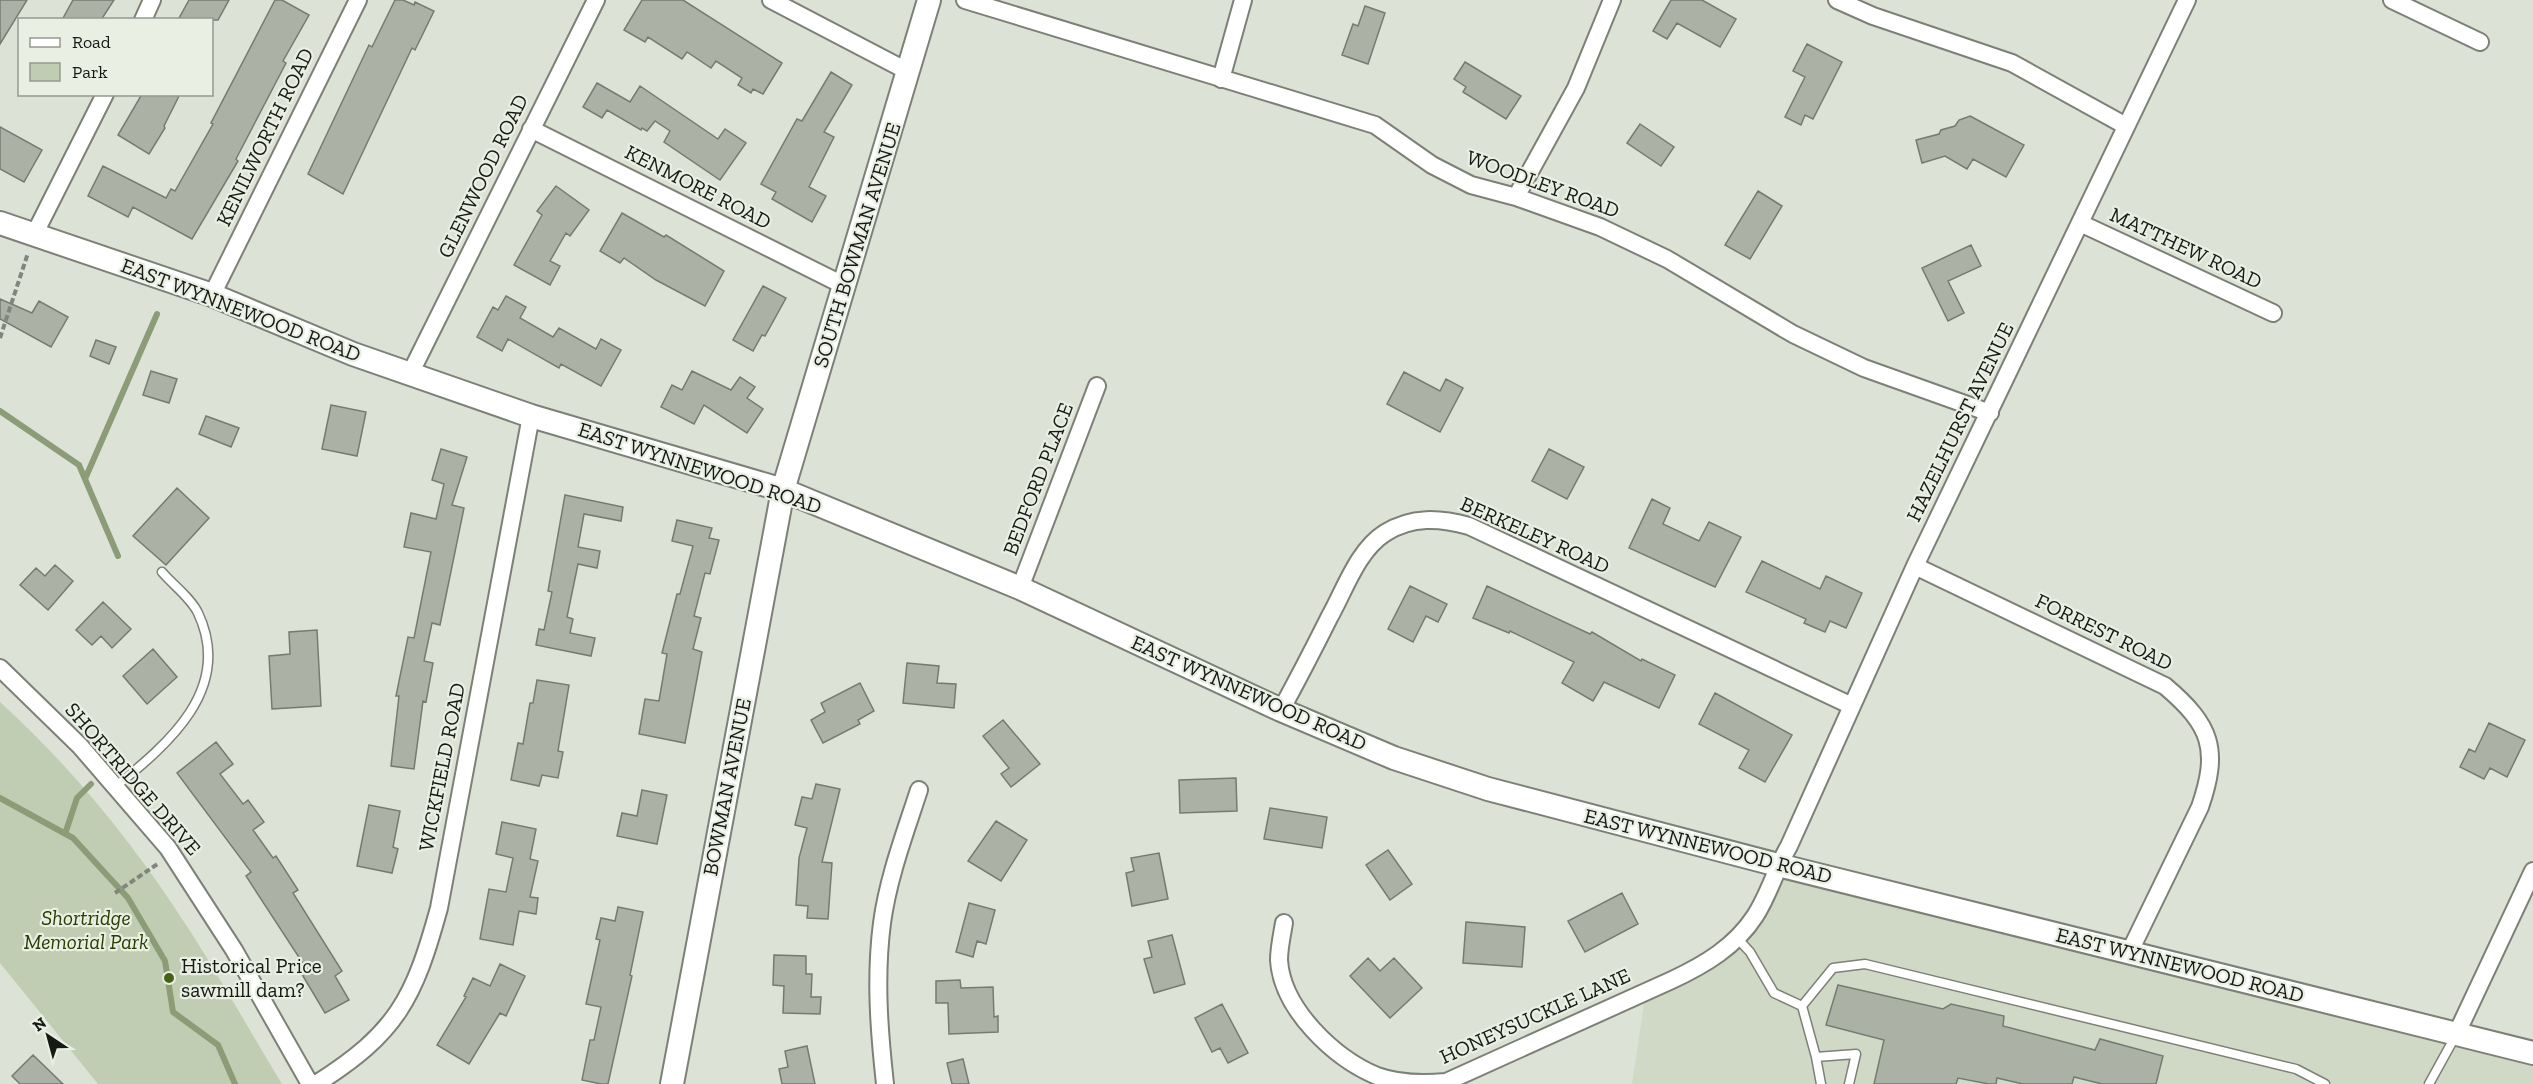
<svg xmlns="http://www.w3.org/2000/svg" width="2533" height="1084" font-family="'Zilla Slab',serif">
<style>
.built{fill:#d0d9c6}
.green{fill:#c0cdb3}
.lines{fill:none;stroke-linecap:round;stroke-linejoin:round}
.stream{stroke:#8b9c76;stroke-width:6}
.building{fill:#acb1a6;stroke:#767b71;stroke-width:1.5}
.lane-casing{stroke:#7c8177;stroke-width:11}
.street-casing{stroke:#7c8177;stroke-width:20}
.secondary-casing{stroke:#7c8177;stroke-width:26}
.path{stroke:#81857d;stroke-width:4;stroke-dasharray:6 3;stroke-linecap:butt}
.lane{stroke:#fff;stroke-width:8}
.street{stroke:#fff;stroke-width:16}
.secondary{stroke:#fff;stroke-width:22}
.poi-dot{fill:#476416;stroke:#eaefe3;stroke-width:2}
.labels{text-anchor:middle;stroke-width:4.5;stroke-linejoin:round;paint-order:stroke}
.street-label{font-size:21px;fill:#171915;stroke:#eaefe3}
.park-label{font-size:21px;font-style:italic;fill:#283d00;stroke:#eaefe3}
.poi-label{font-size:21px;fill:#171915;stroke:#eaefe3;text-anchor:start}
</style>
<rect width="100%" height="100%" fill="#dce2d6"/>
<!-- built -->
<path class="built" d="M1778,865L2533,1053V1084H1632L1646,991L1724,950Z"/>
<!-- green -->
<path class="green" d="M0,702C73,768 137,848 190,931C222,981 251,1033 282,1084H98L0,963Z"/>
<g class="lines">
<!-- stream -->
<path class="stream" d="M0,411L79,465L118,556
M85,479L157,314
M0,798L73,838L128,898L165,961L173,1012L218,1045L235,1084
M65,834L77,798L91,784"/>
</g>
<!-- building -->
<path class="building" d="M0,0H27L0,44Z
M73,0H114L101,20H62Z
M189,0H229L218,20H178Z
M275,0H282L309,15L283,61L286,63L236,159L238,161L192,239L133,207L128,217L88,196L103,166L166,198L171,189L175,191L213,124L211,123Z
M395,0H403L414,5L415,2L434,11L415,50L412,48L343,194L308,174L369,45L372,47Z
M642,0H683L782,63L763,94L753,89L751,93L738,85L742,78L716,61L711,68L687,52L682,59L648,37L645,42L624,30Z
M1671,0H1702L1736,19L1720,47L1677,23L1667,39L1653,31Z
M1365,6L1385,13L1368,64L1342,55L1353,24L1358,26Z
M1807,44L1842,62L1813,119L1805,115L1801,125L1785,117L1805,77L1793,71Z
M1465,62L1521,96L1506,119L1463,92L1466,87L1454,79Z
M831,72L852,85L824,132L834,137L809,187L826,196L812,222L772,199L776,192L761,184L797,119L802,121Z
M597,83L630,102L640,86L718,139L725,129L746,143L720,180L664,142L670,131L655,121L647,131L642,128L641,130L607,110L602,118L583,107Z
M142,94H180L164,126L165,128L149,154L118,135Z
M1970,116L2024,145L2006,177L1973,159L1967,169L1945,156L1922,163L1916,140L1939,134L1941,130L1955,126L1959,120Z
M1640,124L1674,147L1661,166L1627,143Z
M0,127L42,150L24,182L0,169Z
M556,186L589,210L570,236L566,233L550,261L560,266L550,285L514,265L542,215L537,211Z
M1758,191L1782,206L1750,259L1725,245Z
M622,213L664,237L666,235L724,271L705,306L656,280L624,258L620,263L600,251Z
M1971,245L1981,266L1948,281L1964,313L1948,321L1922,268Z
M763,286L786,298L765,336L762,335L753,351L733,340Z
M506,296L526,307L520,318L553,337L559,328L596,349L601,339L621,350L601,386L561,364L559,368L508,339L502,351L477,337L493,307L498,310Z
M0,299L32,313L39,301L68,317L51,347L0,319Z
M96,340L116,347L109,364L90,356Z
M151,371L177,379L169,403L143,395Z
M692,371L731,390L740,377L755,387L747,398L763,409L747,433L704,405L694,424L661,407L672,385L682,390Z
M1404,372L1440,391L1446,379L1463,388L1440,432L1387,404Z
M331,405L366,412L357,456L322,449Z
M206,416L239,428L231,447L199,434Z
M441,449L467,457L452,505L464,508L440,625L432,623L424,661L433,663L426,702L423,701L414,769L391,766L399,696H396L408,637L414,638L431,552L404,547L411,513L436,519L444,484L432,480Z
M1549,449L1584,467L1567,499L1532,481Z
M177,488L209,518L166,565L133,536Z
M565,495L623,507L621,521L584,514L578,547L600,551L597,568L578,564L567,617L573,619L570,633L595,638L591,656L536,645L539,629L544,630L552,592L548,591Z
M1652,499L1670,508L1663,524L1699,541L1709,522L1741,537L1715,587L1629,548Z
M677,520L712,528L709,538L719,540L710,574L705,573L694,616L701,618L693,649L702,652L685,743L639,734L645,699L659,701L667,654L662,653L677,594H680L693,546L672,541Z
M1762,561L1820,589L1826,576L1862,593L1846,628L1830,621L1825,632L1804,623L1806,619L1746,592Z
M55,565L73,581L48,610L20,585L36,568L45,576Z
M1410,586L1447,604L1438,622L1426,616L1413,642L1388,629Z
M1487,586L1590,634L1592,632L1641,661L1642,659L1675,675L1659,708L1604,682L1593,701L1562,683L1574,662L1510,631L1509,633L1473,618Z
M103,602L131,629L112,648L101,636L92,645L76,630Z
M317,630L321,706L272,709L269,656L290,654L289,632Z
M153,649L177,677L147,704L123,676Z
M907,663L939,666L937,683L956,684L954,708L903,703Z
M537,680L569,685L558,751L563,752L558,778L542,775L539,786L511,780L518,743L523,744L530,703H533Z
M860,683L874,711L858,720L860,724L823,743L811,720L825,712L821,703Z
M1715,693L1792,735L1765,782L1739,768L1749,750L1699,724Z
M1003,720L1040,764L1011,787L1001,774L1009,768L983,736Z
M2489,723L2525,740L2507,777L2490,768L2484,779L2460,767L2469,749L2475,752Z
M216,742L233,764L220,774L243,804L248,800L264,822L253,830L273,858L276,856L298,890L293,893L342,971L335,976L349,1000L325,1013L300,971L306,968L246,876L251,872L177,773Z
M1236,778L1237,811L1180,813L1179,780Z
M816,784L840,789L822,862L832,863L828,919L807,918L808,906L796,905L799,858L807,828L795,825L802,797L812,799Z
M642,790L667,795L657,844L617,836L622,813L637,816Z
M369,805L400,811L393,847L398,849L392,873L357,866Z
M1270,808L1327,817L1322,848L1264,839Z
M996,821L1027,840L1001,881L968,861Z
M502,822L536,829L530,859L538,861L530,897L538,898L536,914L519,911L513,945L480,939L489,889L506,892L513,858L496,854Z
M1388,850L1412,884L1390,900L1366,865Z
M1159,853L1168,899L1132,906L1126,873L1134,871L1131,858Z
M1622,893L1638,924L1585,952L1568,921Z
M969,903L995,910L986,944L977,941L973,957L956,952Z
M618,907L643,912L630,975L632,976L608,1084H601L582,1080L590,1040H594L601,1007L586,1004L600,940L596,939L601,918L615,921Z
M1466,922L1525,927L1522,967L1463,963Z
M1172,935L1185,984L1154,993L1144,959L1152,957L1148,941Z
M774,955L806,956V974H812L811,997H821L820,1014L783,1013L784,986L773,985Z
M1368,958L1380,971L1394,958L1422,988L1390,1018L1350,976Z
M500,964L525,976L506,1016L500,1013L469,1064L437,1045L466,997L464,996L473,978L490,986Z
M960,980L961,988L993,987L994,1017L998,1016V1032L949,1034L948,1003H936V981Z
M1838,985L1943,1009L1951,1004L2004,1016L2003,1026L2095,1050L2100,1039L2163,1056L2156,1084H2102L2074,1077L2072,1084H2023L1997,1078L1996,1084H1989L1958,1078L1956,1084H1874L1884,1040L1826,1025Z
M1222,1004L1248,1053L1228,1063L1220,1048L1212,1052L1195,1018Z
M807,1046L815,1084H782L779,1069L788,1067L785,1051Z
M33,1055L63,1084H20L12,1076Z
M963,1059L969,1084H952L947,1063Z"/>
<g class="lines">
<defs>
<path id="lane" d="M115,787C168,744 234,689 198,613C191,598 173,585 162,572
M1737,938L1750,952L1774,993L1802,1006
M1816,1057L1856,1054L1849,1084
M1821,1084L1816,1057L1802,1006L1833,968L1865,964L2296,1069L2325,1084
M2429,1084L2456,1035"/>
<path id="street" d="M771,0L909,72
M965,0L1375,125L1432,165L1471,185L1516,197L1600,227L1667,259L1793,334L1864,368L1990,413
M1837,0L1873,16L2012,63L2126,126
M2392,0L2480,42
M143,20L152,0
M1221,79L1243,0
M531,129L845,286
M1516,197L1576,88L1612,0
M2080,223L2273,313
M34,235L105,94
M212,295L358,0
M411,372L596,0
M1915,566L2165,686C2211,725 2220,749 2200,807L2130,951
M1020,588L1097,386
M0,668L80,746L168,848L234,950L310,1084
M1281,710C1298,679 1314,648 1330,616C1345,589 1358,550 1385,533C1412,516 1440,518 1469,526L1852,706
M1284,923C1282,935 1279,948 1279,960C1282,1009 1334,1058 1377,1076C1399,1084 1423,1084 1446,1082L1672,980C1704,965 1735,947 1755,916C1769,895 1776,868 1789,846L1915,566L2187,0
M2456,1035L2533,871
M316,1084C397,1033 414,999 439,908L531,416
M885,1084C879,1030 875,977 882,923C888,878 905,833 919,790"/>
<path id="secondary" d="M0,223L212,295L353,354L531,416L783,490L1020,588L1281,710L1394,758L1488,789L1778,865L2533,1053
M672,1084L783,490L929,0"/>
</defs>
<!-- lane casing -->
<use href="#lane" class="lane-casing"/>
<!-- street casing -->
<use href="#street" class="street-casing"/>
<!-- secondary casing -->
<use href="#secondary" class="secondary-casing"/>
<!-- path -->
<path class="path" d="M0,338L28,253
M115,893L159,863"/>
<!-- lane -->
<use href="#lane" class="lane"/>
<!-- street -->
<use href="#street" class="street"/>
<!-- secondary -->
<use href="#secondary" class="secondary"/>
</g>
<!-- markers -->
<circle class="poi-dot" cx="169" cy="978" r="6"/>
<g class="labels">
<!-- street labels -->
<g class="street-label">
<text transform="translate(265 137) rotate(-64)" y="7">KENILWORTH ROAD</text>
<text transform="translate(483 176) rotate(-64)" y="7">GLENWOOD ROAD</text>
<text transform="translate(1543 184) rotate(20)" y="7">WOODLEY ROAD</text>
<text transform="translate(698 187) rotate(27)" y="7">KENMORE ROAD</text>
<text transform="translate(857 245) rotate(-73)" y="7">SOUTH BOWMAN AVENUE</text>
<text transform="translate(2186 248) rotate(25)" y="7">MATTHEW ROAD</text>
<text transform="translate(241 310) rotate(21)" y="7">EAST WYNNEWOOD ROAD</text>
<text transform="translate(1960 422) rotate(-64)" y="7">HAZELHURST AVENUE</text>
<text transform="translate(700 468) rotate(18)" y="7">EAST WYNNEWOOD ROAD</text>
<text transform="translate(1038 479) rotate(-69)" y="7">BEDFORD PLACE</text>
<text transform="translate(1535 535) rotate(24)" y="7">BERKELEY ROAD</text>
<text transform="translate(2104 632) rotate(26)" y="7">FORREST ROAD</text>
<text transform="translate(1249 693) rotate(24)" y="7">EAST WYNNEWOOD ROAD</text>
<text transform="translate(442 767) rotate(-79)" y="7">WICKFIELD ROAD</text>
<text transform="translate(133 779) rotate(49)" y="7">SHORTRIDGE DRIVE</text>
<text transform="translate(727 787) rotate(-79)" y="7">BOWMAN AVENUE</text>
<text transform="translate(1708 846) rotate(14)" y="7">EAST WYNNEWOOD ROAD</text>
<text transform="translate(2180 965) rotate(14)" y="7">EAST WYNNEWOOD ROAD</text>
<text transform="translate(1535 1016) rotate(-24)" y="7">HONEYSUCKLE LANE</text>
</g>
<!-- park labels -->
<g class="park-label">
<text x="86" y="925">Shortridge<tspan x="86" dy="24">Memorial Park</tspan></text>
</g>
<!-- poi labels -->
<g class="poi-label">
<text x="181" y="973">Historical Price<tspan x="181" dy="24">sawmill dam?</tspan></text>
</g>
</g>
<!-- legend -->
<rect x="18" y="18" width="195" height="78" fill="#eaefe3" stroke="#969991" stroke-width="1.5"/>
<rect x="30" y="38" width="30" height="9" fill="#ffffff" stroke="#969991" stroke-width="1.5"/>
<text x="72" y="48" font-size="18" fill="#171915">Road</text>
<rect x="30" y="63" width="30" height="18" fill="#c0cdb3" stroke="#969991" stroke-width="1.5"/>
<text x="72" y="78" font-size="18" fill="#171915">Park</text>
<!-- north arrow -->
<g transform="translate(48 1036) rotate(324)" stroke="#eaefe3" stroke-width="4.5" paint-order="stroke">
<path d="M0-4.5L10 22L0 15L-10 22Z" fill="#171915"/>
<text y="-9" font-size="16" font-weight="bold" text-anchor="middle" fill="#171915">N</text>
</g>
</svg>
